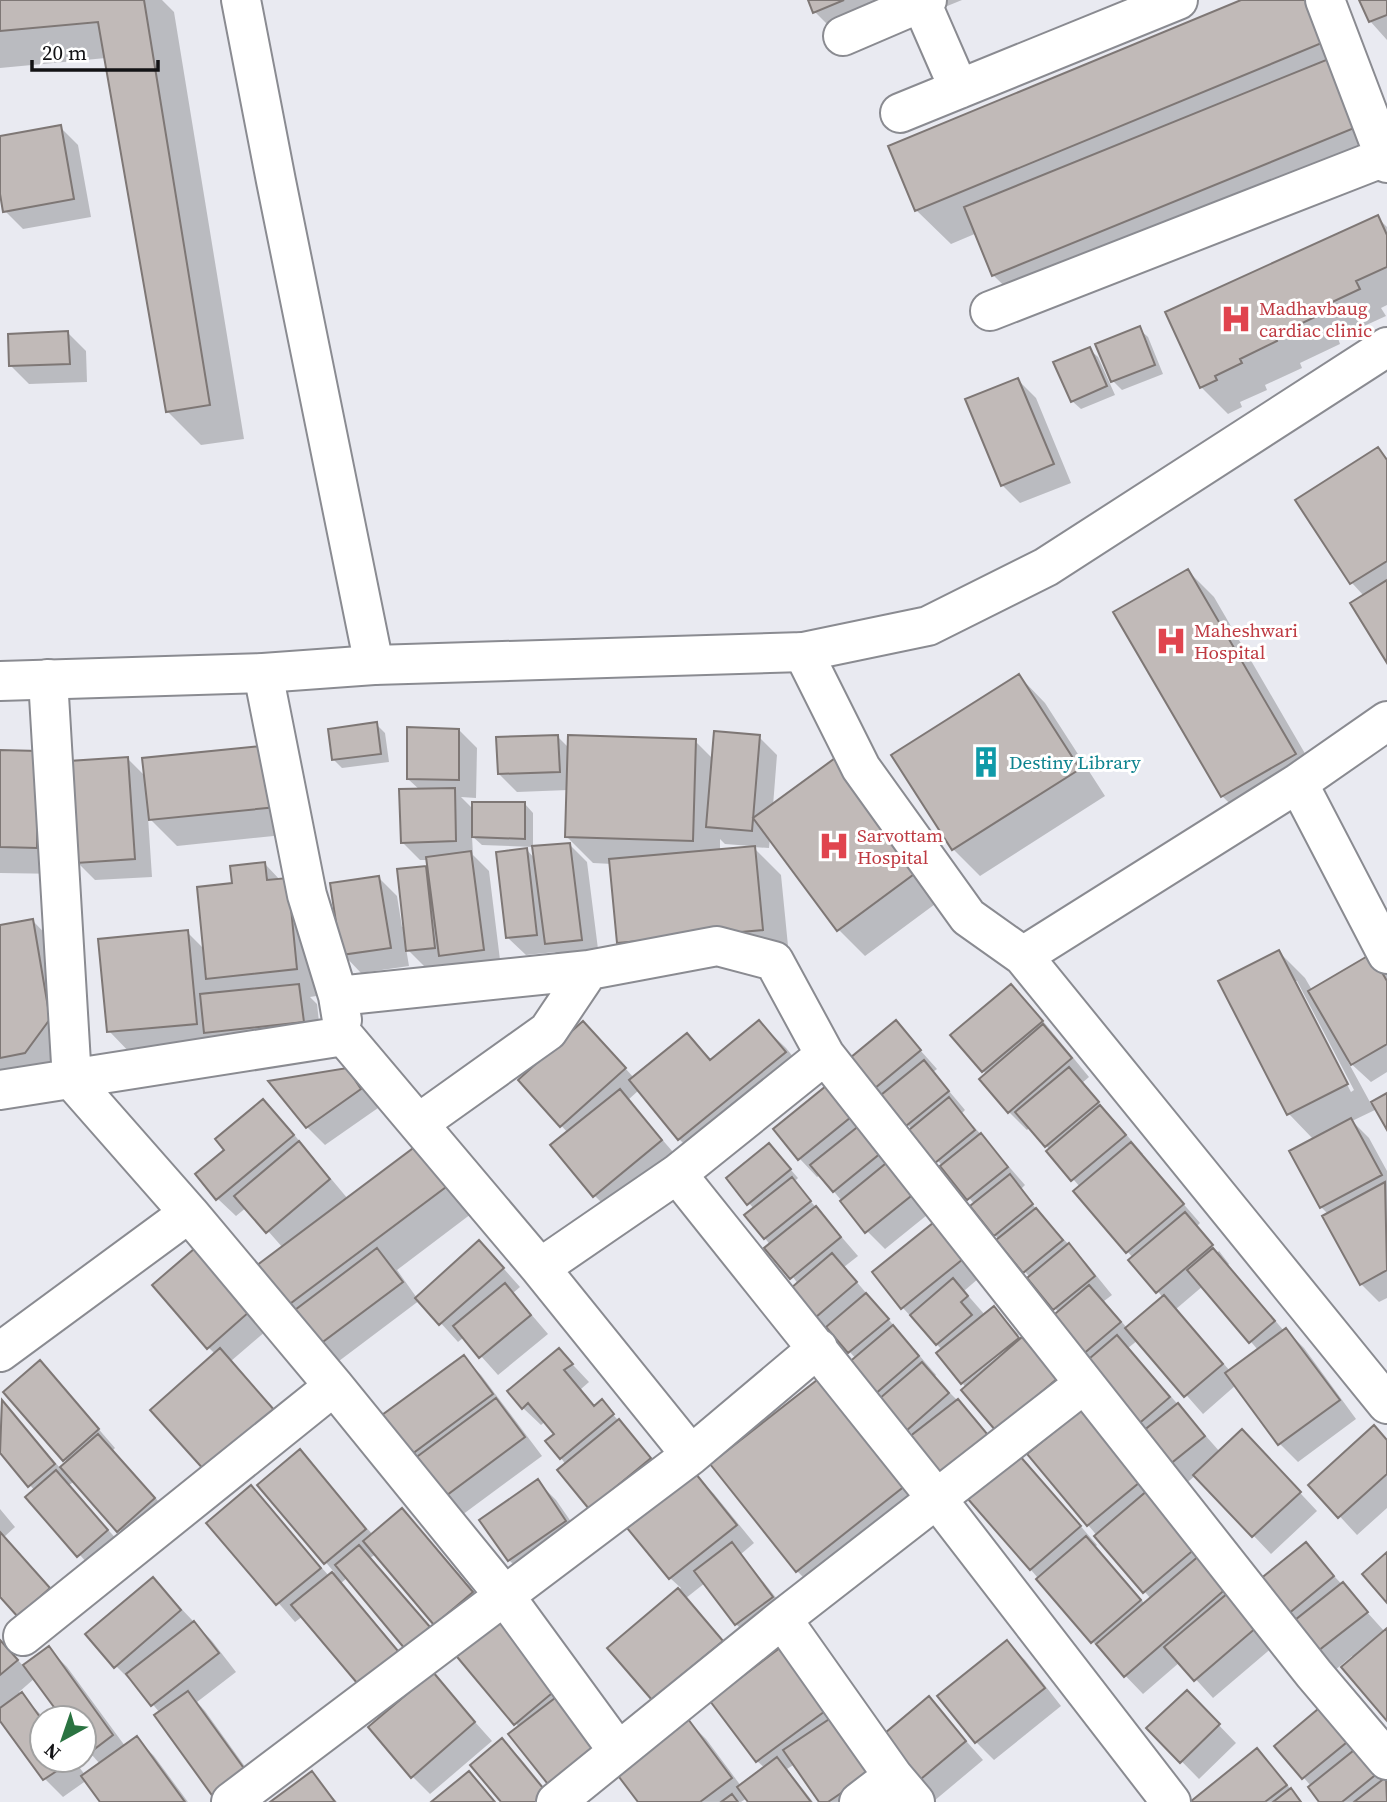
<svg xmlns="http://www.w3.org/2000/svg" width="1387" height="1802" font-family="'Source Serif 4',serif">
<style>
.shadow{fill:#0003;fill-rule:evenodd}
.building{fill:#c1bab8;stroke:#7e7775;stroke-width:2}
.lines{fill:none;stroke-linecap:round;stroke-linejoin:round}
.street-casing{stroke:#8a8b91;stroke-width:42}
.secondary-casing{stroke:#8a8b91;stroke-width:42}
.street{stroke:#fff;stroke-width:38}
.secondary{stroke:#fff;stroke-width:38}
.labels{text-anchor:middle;stroke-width:6;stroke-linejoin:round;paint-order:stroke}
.health-label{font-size:19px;fill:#be3a42;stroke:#fff;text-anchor:start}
.culture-label{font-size:19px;fill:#0d838f;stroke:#fff;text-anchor:start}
</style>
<rect width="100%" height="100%" fill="#e9eaf1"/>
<!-- shadow -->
<path class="shadow" d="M0,0H162L174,12L244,439L201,445L167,411L106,58L0,68Z
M810,0H962L849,46L815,12Z
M1246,0H1324L1387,133L1028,309L993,275L977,233L951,244L916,210Z
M1361,0H1387V40L1370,21Z
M60,127L78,145L91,217L23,229L5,211L0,184V138Z
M1377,217L1387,227V305L1381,308L1386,316L1338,338L1340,344L1300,363L1302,368L1265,385L1267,390L1240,402L1242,407L1228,414L1201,387Z
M1139,329L1148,337L1163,374L1122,390L1113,381Z
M68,333L86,351L87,382L29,384L11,366Z
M1089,349L1098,357L1115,395L1081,409L1072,401Z
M1018,380L1036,398L1071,483L1020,503L1002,485Z
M1378,449L1387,458V659L1364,596L1352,583L1298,501Z
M1188,571L1214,597L1321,781L1249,822L1222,796Z
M1019,676L1045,703L1105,796L980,876L953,849Z
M376,724L385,733L389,762L342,768L333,759Z
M459,730L477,748L476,798L461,797L474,810L525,804L533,813V847L482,845L472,836L473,855L489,871L501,968H426L406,948L409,966L361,973L343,954L379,878L397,896L402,927L405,926L425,868L430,873L428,860H420L402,842L421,791L408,779Z
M558,737L570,749L695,741L713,759L759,737L777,755L773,806L842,755L950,893L865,956L839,930L770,837L769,848L753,847L781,875L789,956L645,969L619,942L612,864L593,863L567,837L568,790L517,792L499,774ZM720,839L725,844L751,846V848L720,851Z
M270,747L303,833L177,846L148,817L152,877L95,880L77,862L128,759L146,777Z
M0,752L37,753L63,874L0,873Z
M569,844L587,862L599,957L564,961L555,952L526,955L507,937L527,850L536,860Z
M265,864L281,881L323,995L310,997L317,1004L321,1040L135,1058L109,1031L187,932L205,950L234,885Z
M33,921L59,948L52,1079L0,1089V927Z
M1279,952L1305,978L1312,990L1370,956L1387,972V1072L1371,1082L1347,1060L1371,1104L1387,1095V1127L1377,1109L1352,1121L1369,1138L1387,1171V1298L1379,1302L1361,1284L1329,1215L1321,1207L1314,1140L1289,1114L1220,982ZM1293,981H1297L1354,1090L1351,1092Z
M1011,986L1029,1004L1089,1077L1082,1083L1143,1154L1141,1155L1200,1223L1197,1226L1202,1231H1199L1217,1253L1219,1251L1229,1264L1228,1265L1284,1331L1286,1330L1304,1348L1356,1419L1298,1462L1280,1444L1236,1385L1203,1414L1138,1340L1128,1348L1220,1452L1259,1449L1317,1511L1271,1554L1196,1475L1178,1490L1160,1472L1059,1313L995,1235L975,1205L892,1106L888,1109L870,1091L896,1023L937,1069L933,1072L965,1110L962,1113L1025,1185L1021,1189L1040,1214L1087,1264L1112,1295L1104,1301L1127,1328L1163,1298L1133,1258L1076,1191L1080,1187L1049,1151L1050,1150L1030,1127L1027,1130L1009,1112L986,1074L953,1035ZM1203,1286L1258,1350L1230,1371L1176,1309Z
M759,1022L786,1048L811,1079L706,1165L679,1139L639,1090L628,1100L679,1159L612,1213L594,1195L568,1133L520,1080L601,1041L634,1078L687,1035L712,1060Z
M346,1070L365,1089L378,1108L325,1145L307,1127Z
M826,1088L932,1211L885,1249L867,1231L820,1175L817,1177L800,1159L776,1129Z
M263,1101L281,1119L348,1199L415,1148L471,1214L397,1270L417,1298L497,1261L520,1287L513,1293L548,1334L498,1375L464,1337L458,1342L420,1300L339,1361L288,1305L283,1248L247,1207L236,1216L218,1199L227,1150Z
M777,1154L798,1178L794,1182L858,1256L844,1267L936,1375L934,1377L976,1419L1004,1454L914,1436L875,1394L856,1359L834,1334L828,1340L798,1284L765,1238L754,1209L749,1203Z
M933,1225L979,1278L964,1291L985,1315L994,1308L1019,1335L961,1382L942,1350L903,1308L874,1273Z
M194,1251L266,1331L231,1361L292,1429L208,1347Z
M1021,1338L1074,1397L1015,1447L963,1384Z
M559,1350L589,1382L581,1389L596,1407L602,1402L668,1477L608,1525L561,1458L557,1434L546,1421L541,1425L523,1408Z
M463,1357L481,1375L542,1456L462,1515L413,1453Z
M825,1376L936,1509L823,1597L797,1571Z
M57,1381L115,1448L112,1451L172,1516L137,1548L75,1481L69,1485L125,1549L97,1574L28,1497L35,1491L0,1450L1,1402L61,1469L68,1463L6,1392Z
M1087,1407L1274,1646L1213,1698L1180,1662L1143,1694L1093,1642L970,1499L1037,1476L1097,1545L1095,1547L1145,1604L1151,1599L1088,1525Z
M1387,1441V1508L1357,1535L1311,1485Z
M299,1451L373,1535L402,1510L490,1611L453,1642L376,1554L370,1558L446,1646L424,1665L347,1578L341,1583L420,1675L303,1616L295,1622L209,1523L251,1488L329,1576L334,1572L260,1485Z
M696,1476L714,1494L754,1543L741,1554L790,1615L754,1642L736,1624L705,1583L686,1598L739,1660L671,1717L610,1648L681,1588L670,1578Z
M538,1482L556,1500L583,1539L527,1578L509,1560Z
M0,1509L15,1527L4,1537L67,1607L37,1633L0,1594Z
M1306,1545L1385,1632L1387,1630V1718L1352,1656L1334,1671L1284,1618Z
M153,1579L212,1641L236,1672L197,1702L205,1711L264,1793L160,1713L135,1683L134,1684L116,1666Z
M495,1619L621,1771L688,1721L706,1739L741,1786L765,1768L757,1761L807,1662L872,1802H821L795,1764L787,1769L813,1802H750L747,1798L741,1802H640L619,1774L519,1727L455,1652Z
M0,1639L24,1667L49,1649L67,1667L125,1746L136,1738L154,1756L188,1802H102L87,1780L63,1797L45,1779L0,1718ZM35,1678L64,1718H84V1746L100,1764L85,1775L74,1760H42L44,1718L19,1692Z
M1007,1642L1025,1660L1061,1706L994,1760L976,1742Z
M433,1675L492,1741L430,1794L412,1776Z
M1187,1692L1236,1743L1199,1779L1149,1728Z
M929,1699L983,1760L934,1801L916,1783Z
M1324,1706L1387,1780V1802H1321L1311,1786L1276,1746Z
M502,1741L520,1758L556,1802H504Z
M1257,1750L1302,1802H1193Z
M311,1773L337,1802H273Z"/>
<!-- building -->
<path class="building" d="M0,0H144L210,405L166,412L98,22L0,31Z
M808,0H844L813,13Z
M1241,0H1312L1329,40L915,211L888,146Z
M1359,0H1387V15L1369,22Z
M1336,56L1364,124L992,276L964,207Z
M61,125L74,199L3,212L0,194V136Z
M1378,215L1387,235V267L1356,281L1360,289L1313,311L1315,317L1275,336L1277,341L1240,359L1242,363L1215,376L1217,380L1200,388L1165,312Z
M1140,326L1155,365L1111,382L1095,344Z
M68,331L70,364L9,366L8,334Z
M1090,347L1107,386L1071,402L1053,362Z
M1018,378L1054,464L1001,486L965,399Z
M1378,447L1387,460V561L1350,584L1295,500Z
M1188,569L1296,754L1221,797L1113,612Z
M1387,580V663L1350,603Z
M1019,674L1080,769L952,850L891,755Z
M377,722L381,754L332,760L328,729Z
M407,727L459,729V780L407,779Z
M714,731L760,735L752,831L706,827Z
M558,735L560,772L498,774L496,737Z
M568,735L696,739L693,841L565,837Z
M271,745L277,807L149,820L142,758Z
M0,750L38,751L37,848L0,847Z
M842,753L925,866L837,931L753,818Z
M128,757L135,859L76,863L69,761Z
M455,788L456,841L401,843L399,789Z
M472,802H525V839L472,837Z
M570,843L582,940L545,944L532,846Z
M755,846L763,930L617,943L609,859Z
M527,848L537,935L506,938L496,852Z
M471,851L484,950L439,956L426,857Z
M265,862L267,880L288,878L297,969L206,979L197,887L232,883L230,866Z
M426,866L435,948L406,951L397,869Z
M379,876L391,948L341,955L330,883Z
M33,919L50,1019L25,1053L0,1058V925Z
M188,930L197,1024L107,1032L98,939Z
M1279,950L1348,1084L1287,1115L1218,981Z
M1371,954L1387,981V1044L1351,1065L1308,991Z
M299,984L304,1022L204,1033L200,994Z
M1011,984L1043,1021L982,1072L950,1035Z
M759,1020L786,1052L678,1140L629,1080L687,1033L710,1060Z
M896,1020L921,1050L869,1093L844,1063Z
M583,1021L626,1068L560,1127L518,1080Z
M1043,1024L1072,1058L1008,1113L979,1079Z
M924,1060L949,1091L906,1126L881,1095Z
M1069,1067L1099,1102L1045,1147L1015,1112Z
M347,1068L361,1089L306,1128L268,1081Z
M826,1086L851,1117L798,1160L773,1129Z
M620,1089L662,1140L593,1197L550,1145Z
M1387,1093V1130L1371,1102Z
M949,1097L975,1130L935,1163L909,1130Z
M263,1099L294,1135L216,1200L195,1174L224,1150L215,1139Z
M1100,1105L1126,1135L1071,1181L1046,1151Z
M1351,1118L1382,1175L1320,1208L1289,1151Z
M860,1125L882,1152L833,1192L810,1165Z
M981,1133L1008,1167L967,1200L940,1166Z
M299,1141L330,1179L266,1233L234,1196Z
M1131,1142L1184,1204L1126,1253L1073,1191Z
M769,1143L791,1169L747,1205L726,1178Z
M416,1146L446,1187L287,1306L256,1266Z
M890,1160L916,1192L865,1233L840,1201Z
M1010,1174L1033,1204L994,1236L970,1206Z
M792,1177L811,1201L764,1239L744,1215Z
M1385,1182L1387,1270L1360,1285L1322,1216Z
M816,1206L841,1237L790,1279L764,1248Z
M1036,1208L1063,1240L1023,1273L996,1240Z
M1185,1212L1213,1245L1156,1293L1128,1260Z
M933,1223L963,1259L901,1309L872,1272Z
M479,1240L504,1268L439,1325L415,1298Z
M1069,1243L1095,1276L1053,1310L1027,1278Z
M377,1248L403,1282L320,1344L295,1310Z
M1213,1248L1275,1321L1249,1343L1187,1270Z
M194,1249L249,1312L207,1349L152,1285Z
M832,1253L857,1282L809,1323L784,1294Z
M953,1278L968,1296L961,1302L972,1315L936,1345L910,1315Z
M505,1283L531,1315L479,1358L453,1326Z
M1089,1285L1121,1322L1075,1361L1043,1324Z
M866,1293L889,1319L848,1353L826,1327Z
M1164,1295L1223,1364L1184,1397L1125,1328Z
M994,1306L1019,1338L961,1384L936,1353Z
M893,1325L919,1356L874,1395L847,1364Z
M1286,1328L1340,1400L1278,1445L1225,1373Z
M1117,1335L1170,1397L1129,1432L1076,1370Z
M1022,1337L1058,1378L996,1431L961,1390Z
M220,1348L275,1411L206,1472L150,1410Z
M559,1348L573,1364L564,1370L594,1406L602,1399L614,1414L560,1459L545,1441L554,1434L528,1403L522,1409L507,1391Z
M464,1355L493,1394L412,1454L382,1415Z
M40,1360L99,1429L63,1461L3,1392Z
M922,1362L949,1393L906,1431L879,1399Z
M826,1373L911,1481L796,1572L710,1464Z
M496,1398L525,1437L443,1498L414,1459Z
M958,1399L988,1435L935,1478L904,1441Z
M2,1400L55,1464L28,1487L0,1453Z
M1178,1403L1205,1436L1159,1473L1132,1440Z
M1087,1405L1146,1477L1087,1526L1027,1454Z
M619,1419L651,1458L589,1509L557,1470Z
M1374,1425L1387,1440V1474L1338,1518L1308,1485Z
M1242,1429L1301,1492L1252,1537L1193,1475Z
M98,1434L155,1498L117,1532L60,1467Z
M300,1449L366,1529L324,1564L257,1485Z
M1019,1455L1081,1526L1030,1570L968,1499Z
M56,1470L108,1530L77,1557L25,1497Z
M696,1474L737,1525L669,1579L627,1528Z
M538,1479L566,1521L508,1561L479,1520Z
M251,1485L321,1568L276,1605L206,1523Z
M1148,1490L1197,1547L1143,1593L1094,1536Z
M402,1508L473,1592L434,1625L363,1541Z
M0,1532L50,1588L18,1617L0,1597Z
M1086,1536L1141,1600L1091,1643L1036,1579Z
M732,1542L773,1597L735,1625L694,1571Z
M1306,1542L1334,1576L1282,1619L1254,1584Z
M359,1545L430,1627L405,1649L335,1565Z
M1387,1552V1603L1362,1574Z
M1200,1555L1228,1587L1124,1677L1096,1644Z
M332,1572L403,1657L363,1690L291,1605Z
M153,1577L181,1610L114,1668L85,1634Z
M1343,1582L1368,1612L1314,1654L1290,1624Z
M678,1588L723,1641L652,1700L607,1648Z
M1228,1593L1257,1627L1194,1681L1164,1647Z
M495,1616L557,1689L514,1725L453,1652Z
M194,1621L219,1653L151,1706L126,1674Z
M1387,1628V1721L1341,1667Z
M0,1640L18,1660L0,1675Z
M1007,1640L1045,1688L975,1743L937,1696Z
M789,1641L836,1703L756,1762L710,1701Z
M49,1646L113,1735L88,1754L84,1749V1718H62L23,1665Z
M433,1672L475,1722L411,1778L368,1727Z
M1187,1690L1220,1724L1180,1763L1146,1728Z
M188,1691L248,1774L214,1798L154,1715Z
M22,1692L42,1720V1760L72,1761L43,1780L0,1721V1708Z
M559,1695L605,1753L555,1793L508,1734Z
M929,1696L966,1741L915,1784L878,1739Z
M1324,1704L1352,1738L1302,1779L1274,1746Z
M831,1718L869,1774L828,1802H819L783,1750Z
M688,1719L732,1778L700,1802H638L616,1773Z
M137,1736L185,1802H100L81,1776Z
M502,1738L552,1799L548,1802H501L470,1765Z
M1358,1747L1379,1772L1342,1802H1319L1308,1787Z
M1257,1748L1287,1785L1265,1802H1190Z
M777,1757L811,1802H748L737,1787Z
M312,1771L335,1802H270Z
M469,1771L495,1802H431Z
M1386,1777L1387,1802H1354Z
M1291,1788L1301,1802H1273Z
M732,1794L738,1802H721Z"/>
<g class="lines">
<defs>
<path id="street" d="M241,0L276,181L374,665
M1325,0L1387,163
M921,2L959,89
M843,36L927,0
M900,113L1178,0
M990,311L1387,156
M803,652L861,768L968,917L1023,956L1387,1404
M263,673L307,895L338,996L342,1020
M48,679L72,1080L189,1213L334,1386L504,1595L618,1751
M1298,783L1387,954
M1023,956L1298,783L1387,721
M338,996L589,970L717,946L774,961L825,1055L1314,1674L1387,1760
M0,1090L344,1036L540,1268L691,1455
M419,1123L548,1031L589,970
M677,1174L937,1499L1171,1802
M540,1268L677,1174L825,1055
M0,1352L189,1213
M782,1619L893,1776L859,1802
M23,1636L334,1386
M893,1776L915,1802
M231,1802L691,1455L818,1348
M556,1802L782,1619L1084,1384"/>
<path id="secondary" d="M0,681L263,673L374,665L803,652L928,626L1046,567L1387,347"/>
</defs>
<!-- street casing -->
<use href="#street" class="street-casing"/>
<!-- secondary casing -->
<use href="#secondary" class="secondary-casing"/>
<!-- street -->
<use href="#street" class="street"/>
<!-- secondary -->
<use href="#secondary" class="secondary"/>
</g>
<!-- icons -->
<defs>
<symbol id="hospital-bare" viewBox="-9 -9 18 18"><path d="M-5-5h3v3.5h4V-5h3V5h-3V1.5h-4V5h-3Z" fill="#e0444e" stroke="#fff" stroke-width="2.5" paint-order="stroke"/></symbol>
<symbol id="building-bare" viewBox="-9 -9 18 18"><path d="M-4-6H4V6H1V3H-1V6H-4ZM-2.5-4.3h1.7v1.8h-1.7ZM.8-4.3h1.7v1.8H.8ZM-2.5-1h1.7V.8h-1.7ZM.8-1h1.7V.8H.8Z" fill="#0f9aa8" stroke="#fff" stroke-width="2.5" paint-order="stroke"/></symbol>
</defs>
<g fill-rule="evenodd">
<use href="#hospital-bare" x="1214" y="297" width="44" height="44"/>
<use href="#hospital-bare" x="1149" y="619" width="44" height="44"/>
<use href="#building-bare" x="964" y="740" width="44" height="44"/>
<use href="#hospital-bare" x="812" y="824" width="44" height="44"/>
</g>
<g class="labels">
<!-- health labels -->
<g class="health-label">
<text x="1259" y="315">Madhavbaug<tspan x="1259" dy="22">cardiac clinic</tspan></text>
<text x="1194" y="637">Maheshwari<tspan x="1194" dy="22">Hospital</tspan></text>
<text x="857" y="842">Sarvottam<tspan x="857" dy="22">Hospital</tspan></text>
</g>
<!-- culture labels -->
<g class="culture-label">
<text x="1009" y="769">Destiny Library</text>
</g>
</g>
<!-- north arrow -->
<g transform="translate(63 1739) rotate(220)"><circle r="33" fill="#ffffff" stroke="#a1a1a1" stroke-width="2"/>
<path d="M0-5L12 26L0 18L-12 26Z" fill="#2a7341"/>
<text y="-10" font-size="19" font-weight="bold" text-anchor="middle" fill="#131315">N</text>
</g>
<!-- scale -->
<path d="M32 60v10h126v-10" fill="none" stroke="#131315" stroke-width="3.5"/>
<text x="42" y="60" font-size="21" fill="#131315" stroke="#ffffff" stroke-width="5" paint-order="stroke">20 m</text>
</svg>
